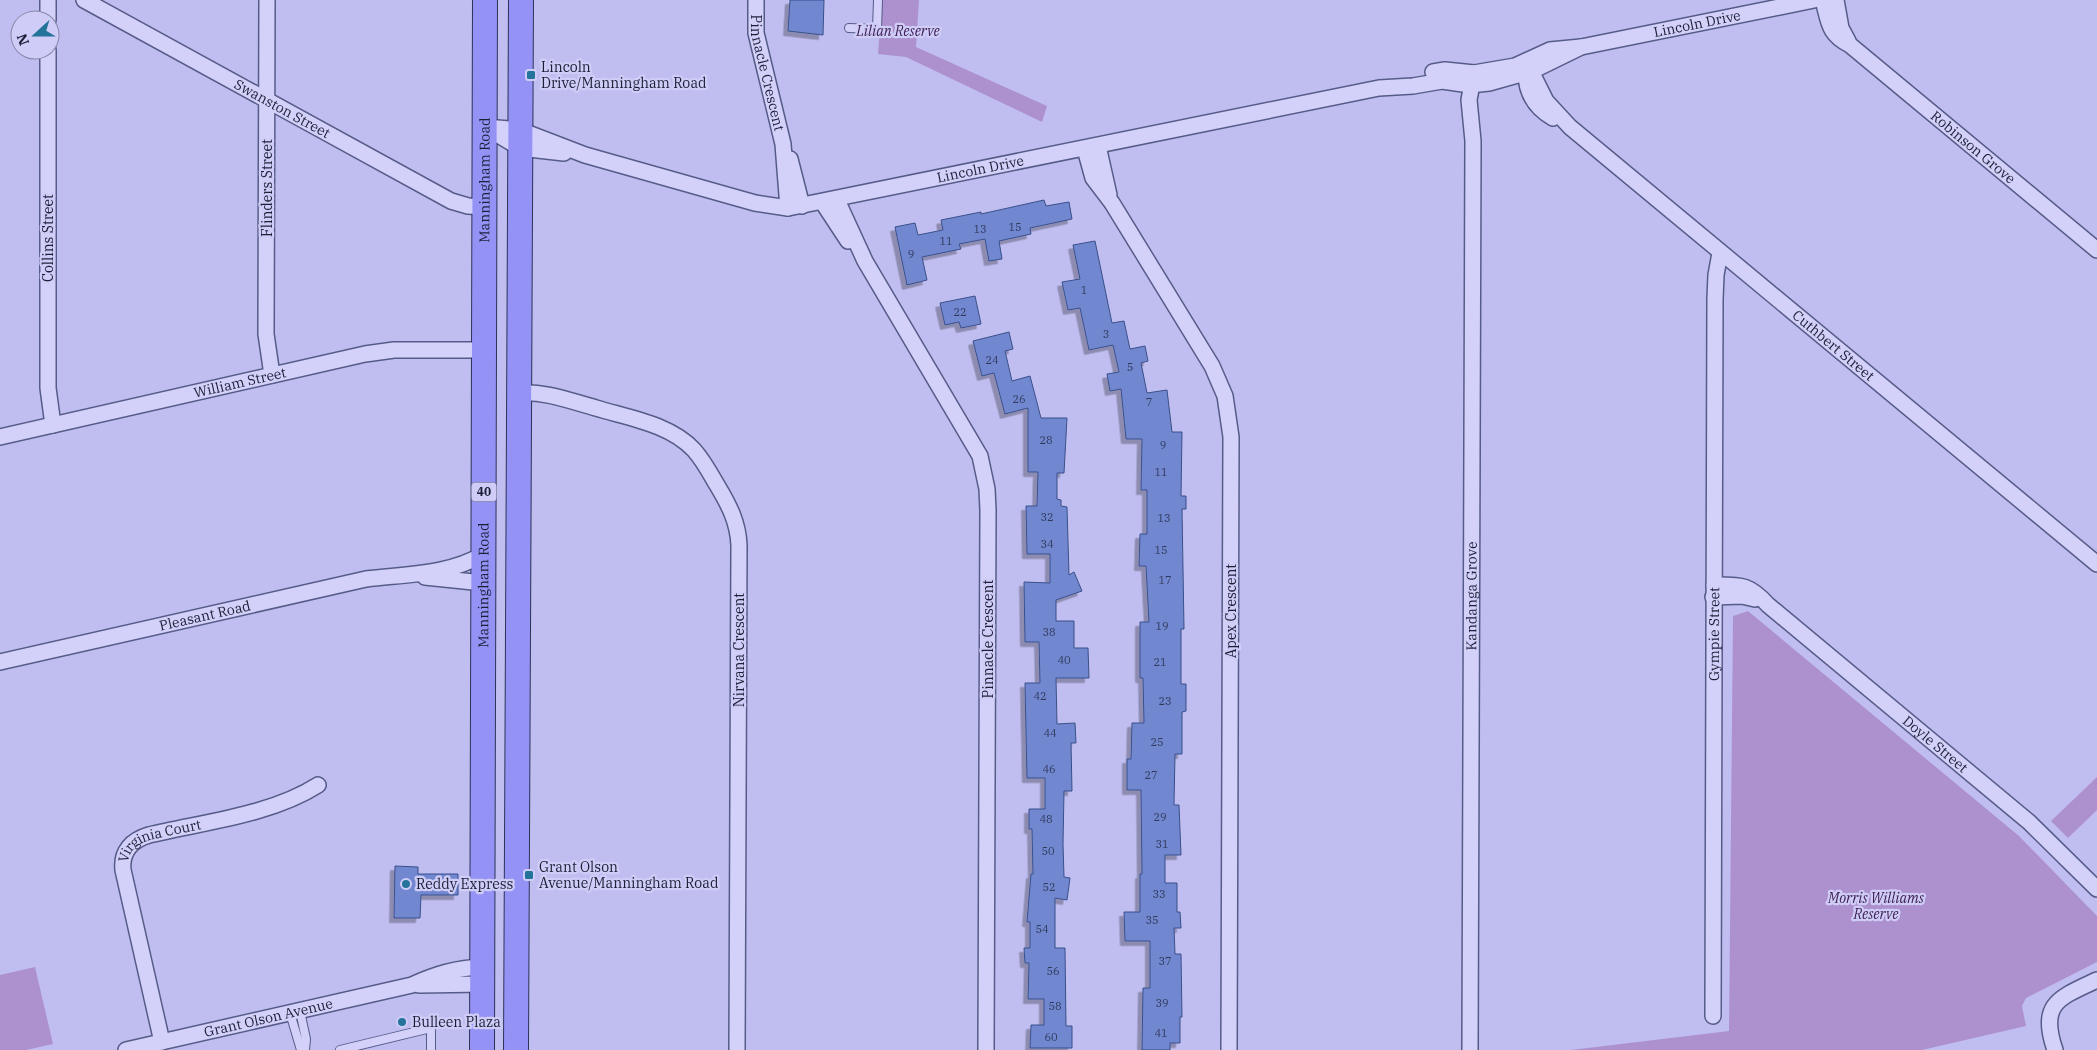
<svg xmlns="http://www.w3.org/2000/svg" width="2097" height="1050" font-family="'IBM Plex Serif',serif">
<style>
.green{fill:#ad91ce}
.building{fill:#7188d0;stroke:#3a4f89;filter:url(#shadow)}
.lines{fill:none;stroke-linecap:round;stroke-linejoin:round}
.service-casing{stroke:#565c88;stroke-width:10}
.minor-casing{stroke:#565c88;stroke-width:18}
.primary-casing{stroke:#2b3356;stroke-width:26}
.service{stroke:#d3d1fa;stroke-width:8}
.minor{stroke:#d3d1fa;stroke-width:15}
.primary{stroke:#9592f6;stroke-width:24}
.poi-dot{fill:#23739a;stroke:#cfcdf7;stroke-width:2}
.labels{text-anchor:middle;stroke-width:4.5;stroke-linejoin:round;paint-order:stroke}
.number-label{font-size:11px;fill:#303a5d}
.shield{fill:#cfcdf7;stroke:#515471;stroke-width:1}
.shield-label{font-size:12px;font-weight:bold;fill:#1b2037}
.street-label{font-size:14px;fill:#1b2037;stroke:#cfcdf7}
.park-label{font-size:14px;font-style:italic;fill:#3f2154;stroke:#cfcdf7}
.poi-label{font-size:14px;fill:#1b2037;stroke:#cfcdf7;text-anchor:start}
</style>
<defs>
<filter id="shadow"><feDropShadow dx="-4.5" dy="4.5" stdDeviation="0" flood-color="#0004"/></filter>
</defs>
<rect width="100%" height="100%" fill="#c0bef0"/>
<!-- green -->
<path class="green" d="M882,0H919L916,47L1047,106L1042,122L906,57L878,54Z
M1748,611L2019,836L2097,916V962L2026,998L2022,1006L2026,1026L1922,1050H1571L1729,1031L1733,616Z
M2097,777V810L2068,838L2051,821Z
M35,967L53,1044L26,1050H0V975Z"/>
<!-- building -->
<path class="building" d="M790,0H824L823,35L788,31Z
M1044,200L1046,206L1069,202L1072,219L1030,228L1031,234L999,241L1002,259L989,261L985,239L959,244L961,249L922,257L927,280L907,285L895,227L915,223L918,235L943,230L941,220L981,212V214Z
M1095,241L1112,323L1124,321L1130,349L1145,346L1148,361L1141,363L1147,393L1167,390L1172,432H1182L1181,496H1186V509H1182L1184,629H1181V684H1186V711L1182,712V754H1175L1174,805H1179L1181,855H1165V883H1177V912H1180L1181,928H1174L1175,954H1181L1182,1017H1180V1043H1170V1050H1142L1143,988H1150V941H1125L1124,912H1140V874H1142L1141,790H1127V759H1131L1132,723H1144L1143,678H1140V622H1149L1146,566H1139L1140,534H1147V490H1141L1142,439H1126L1121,389L1110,391L1107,374L1119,372L1113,345L1089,350L1080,308L1068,310L1062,282L1080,279L1073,245Z
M975,296L981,324L961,328L959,322L945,325L940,303Z
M1009,332L1013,349L1005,351L1012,381L1030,376L1041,418H1067L1064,473H1057V499L1061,500V506L1067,507L1069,575L1074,572L1082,591L1056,600V621H1074V648H1088L1089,678H1056L1057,724L1075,723L1076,743H1071L1072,791H1064L1063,844L1064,877L1070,878L1067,900L1055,898V948H1065L1066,1026H1072V1048H1030L1031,1025H1044V999H1028L1029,963H1025L1024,948H1030V922H1027L1031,874H1033L1032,829H1029V809H1045V778H1027L1025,683H1040L1039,642H1025L1024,582L1050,583V554H1027L1026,506H1037L1038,472H1028V408L1005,414L994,373L982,376L973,341Z
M395,866L418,867V874H458V895H421L420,918H394Z"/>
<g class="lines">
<defs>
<path id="service" d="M849,28L877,29L878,0
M300,1011L306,1039L305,1050
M290,1013L301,1050
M340,1050L431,1028V1050"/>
<g id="minor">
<path d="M48,0V20"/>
<path id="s1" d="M84,0L451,201L468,206L485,207"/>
<path d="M267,0L266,334L272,375"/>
<path id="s2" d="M756,0V33L783,144L788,208"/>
<path id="s3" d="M1823,0C1829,22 1828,34 1850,45L2097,250"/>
<path d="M1836,0L1841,28L1848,41"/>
<path d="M48,50V388L53,425"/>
<path id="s4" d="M1527,63L1546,101L1570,127L2097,564"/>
<path d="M1526,64C1524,88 1532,106 1553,118"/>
<path id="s5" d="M1433,72L1445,70L1474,73L1515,66L1550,50L1581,47L1814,0"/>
<path id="s6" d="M485,127L520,130L585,155L755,203L788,208L1379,88L1413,86L1442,81L1470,85L1489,83L1532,71L1581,47"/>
<path d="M487,128L520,148L564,153"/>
<path d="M1098,146L1109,195"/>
<path d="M1085,149L1093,178L1112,203L1212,366L1225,396L1231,437L1229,1050"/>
<path d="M790,159L802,206"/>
<path d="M837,200L865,261L980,456L987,489L988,510L986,1050"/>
<path d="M823,203L848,241"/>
<path d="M518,393C546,391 570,401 596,408C629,418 670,424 694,450C703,460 710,473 717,485C729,505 738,522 739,545L737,1050"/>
<path id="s7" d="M0,437L365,354L394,350H484"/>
<path d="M425,577L483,583"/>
<path id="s8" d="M1714,585C1741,585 1749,584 1768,605L2029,822L2097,889"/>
<path d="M1713,597L1742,596L1755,599"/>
<path id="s9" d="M0,662L366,579C407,574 448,575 484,554"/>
<path d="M419,985L483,984"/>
<path id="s10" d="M1713,1016L1715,299L1716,275L1720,253"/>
<path id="s11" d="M162,1042L123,870C121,851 132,840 149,835C204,822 271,815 318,785"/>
<path id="s12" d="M126,1050L412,985C436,974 456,968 483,967"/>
<path id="s13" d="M1470,1050L1473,141L1469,100L1474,73"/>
<path d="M2055,1050C2039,1003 2059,998 2097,980"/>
</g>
<g id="primary">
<path id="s14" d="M482,1050L485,0"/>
<path d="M516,1050L521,0"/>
</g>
</defs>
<!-- service casing -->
<use href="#service" class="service-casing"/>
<!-- minor casing -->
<use href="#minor" class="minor-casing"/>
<!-- primary casing -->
<use href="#primary" class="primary-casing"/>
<!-- service -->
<use href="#service" class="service"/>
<!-- minor -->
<use href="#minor" class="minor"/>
<!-- primary -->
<use href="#primary" class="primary"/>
</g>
<!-- markers -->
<g class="poi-dot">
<rect x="526" y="70" width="10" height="10" rx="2.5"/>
<rect x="524" y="870" width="10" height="10" rx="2.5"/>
<circle cx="406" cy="884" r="5"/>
<circle cx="402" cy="1022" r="5"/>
</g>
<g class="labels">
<!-- number labels -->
<g class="number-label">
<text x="1015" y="231">15</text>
<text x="980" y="233">13</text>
<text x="946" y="245">11</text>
<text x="911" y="258">9</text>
<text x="1084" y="294">1</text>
<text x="960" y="316">22</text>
<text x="1106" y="338">3</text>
<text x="992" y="364">24</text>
<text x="1130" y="371">5</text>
<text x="1019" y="403">26</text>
<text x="1149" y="406">7</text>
<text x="1046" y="444">28</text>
<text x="1163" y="449">9</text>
<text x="1161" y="476">11</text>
<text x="1047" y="521">32</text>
<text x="1164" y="522">13</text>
<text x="1047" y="548">34</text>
<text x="1161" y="554">15</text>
<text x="1165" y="584">17</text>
<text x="1162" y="630">19</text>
<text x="1049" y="636">38</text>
<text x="1064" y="664">40</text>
<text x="1160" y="666">21</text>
<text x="1040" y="700">42</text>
<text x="1165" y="705">23</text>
<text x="1050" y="737">44</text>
<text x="1157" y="746">25</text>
<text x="1049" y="773">46</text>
<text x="1151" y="779">27</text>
<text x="1160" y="821">29</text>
<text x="1046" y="823">48</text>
<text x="1162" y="848">31</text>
<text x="1048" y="855">50</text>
<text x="1049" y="891">52</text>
<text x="1159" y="898">33</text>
<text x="1152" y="924">35</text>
<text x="1042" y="933">54</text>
<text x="1165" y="965">37</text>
<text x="1053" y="975">56</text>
<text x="1162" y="1007">39</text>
<text x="1055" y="1010">58</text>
<text x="1161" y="1037">41</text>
<text x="1051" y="1041">60</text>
</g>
<!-- shield labels -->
<rect class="shield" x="471.5" y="482.5" width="25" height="19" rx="4"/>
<g class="shield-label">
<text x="484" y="496">40</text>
</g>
<!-- street labels -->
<g class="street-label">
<text dy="5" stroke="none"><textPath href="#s5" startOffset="271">Lincoln Drive</textPath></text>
<text dy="5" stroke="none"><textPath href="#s2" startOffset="74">Pinnacle Crescent</textPath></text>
<text dy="5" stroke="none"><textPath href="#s1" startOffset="226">Swanston Street</textPath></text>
<text dy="5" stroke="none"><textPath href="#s3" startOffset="215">Robinson Grove</textPath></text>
<text dy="5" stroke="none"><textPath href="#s6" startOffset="511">Lincoln Drive</textPath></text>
<text dy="5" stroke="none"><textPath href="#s14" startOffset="870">Manningham Road</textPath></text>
<text transform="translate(267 188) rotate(-90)" y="5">Flinders Street</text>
<text transform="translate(48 238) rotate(-90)" y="5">Collins Street</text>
<text dy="5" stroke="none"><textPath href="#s4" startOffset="420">Cuthbert Street</textPath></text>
<text dy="5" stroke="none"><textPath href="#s7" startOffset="246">William Street</textPath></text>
<text dy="5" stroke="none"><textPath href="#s14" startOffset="465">Manningham Road</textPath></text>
<text dy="5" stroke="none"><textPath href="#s13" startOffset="454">Kandanga Grove</textPath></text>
<text transform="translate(1231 611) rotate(-90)" y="5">Apex Crescent</text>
<text dy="5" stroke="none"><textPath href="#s9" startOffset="210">Pleasant Road</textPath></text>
<text dy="5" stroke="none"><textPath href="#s10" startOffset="382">Gympie Street</textPath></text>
<text transform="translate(988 639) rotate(-90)" y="5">Pinnacle Crescent</text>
<text transform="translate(739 650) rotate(-90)" y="5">Nirvana Crescent</text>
<text dy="5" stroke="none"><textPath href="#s8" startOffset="278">Doyle Street</textPath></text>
<text dy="5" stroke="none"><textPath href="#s11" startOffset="231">Virginia Court</textPath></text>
<text dy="5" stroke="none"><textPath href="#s12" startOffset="146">Grant Olson Avenue</textPath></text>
</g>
<!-- park labels -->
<g class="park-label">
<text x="898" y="36">Lilian Reserve</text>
<text x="1876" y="903">Morris Williams<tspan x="1876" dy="16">Reserve</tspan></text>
</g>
<!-- poi labels -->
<g class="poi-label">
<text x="541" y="72">Lincoln<tspan x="541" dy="16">Drive/Manningham Road</tspan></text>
<text x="539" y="872">Grant Olson<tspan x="539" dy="16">Avenue/Manningham Road</tspan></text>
<text x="416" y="889">Reddy Express</text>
<text x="412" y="1027">Bulleen Plaza</text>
</g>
</g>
<!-- north arrow -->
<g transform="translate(35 35) rotate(249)"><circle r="24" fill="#cfcdf7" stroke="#8788aa"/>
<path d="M0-4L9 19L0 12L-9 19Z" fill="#23739a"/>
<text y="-8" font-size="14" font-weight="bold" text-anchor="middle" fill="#1b2037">N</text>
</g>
</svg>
